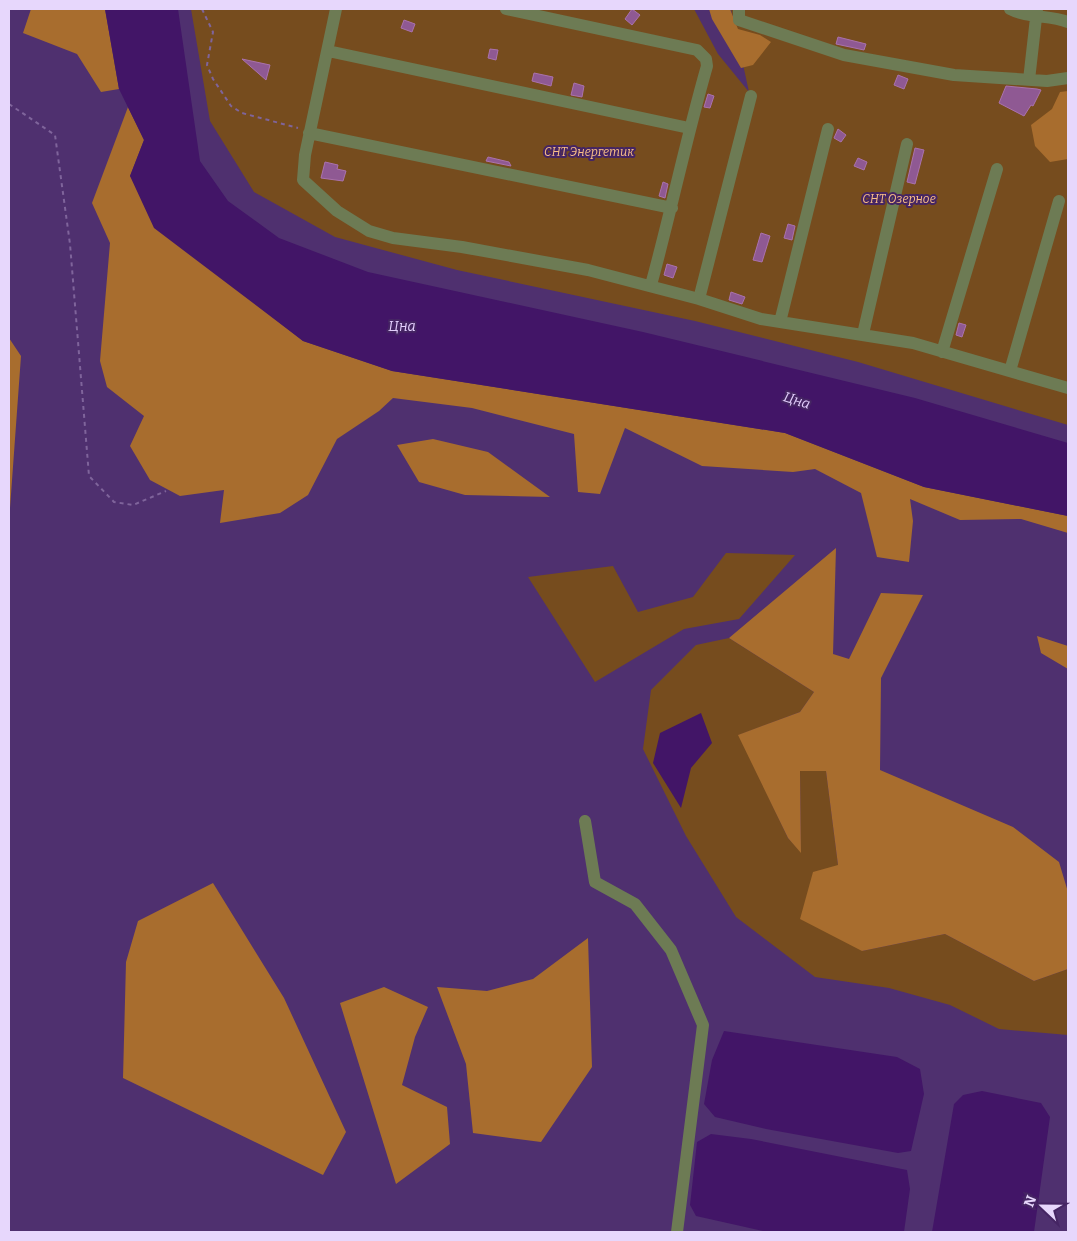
<svg xmlns="http://www.w3.org/2000/svg" width="1077" height="1241" font-family="Bitter,serif">
<style>
.green{fill:#764c1e}
.forest{fill:#a86d2e}
.water{fill:#421567}
.building{fill:#8f5993;stroke:#aa72ad}
.lines{fill:none;stroke-linecap:round;stroke-linejoin:round}
.path{stroke:#7f649b;stroke-width:2;stroke-dasharray:4 4;stroke-linecap:butt}
.minor{stroke:#6d7b54;stroke-width:12}
.labels{text-anchor:middle;stroke-width:4;stroke-linejoin:round;paint-order:stroke}
.park-label{font-size:12px;font-style:italic;fill:#fac087;stroke:#452563}
.water-label{font-size:14px;font-style:italic;fill:#e3cffd;stroke:#452563}
</style>
<rect width="100%" height="100%" fill="#4f306f"/>
<!-- green -->
<path class="green" d="M191,9H694L718,54L749,92L731,9H1068V425L858,362L695,321L457,270L335,237L254,192L210,121Z
M726,553L795,555L739,619L684,629L595,682L528,577L613,566L638,612L693,597Z
M729,638L814,692L800,712L739,735L788,838L801,852L800,771H826L838,865L862,951L945,934L1034,981L1068,969V1035L999,1029L950,1005L889,988L815,977L736,917L686,836L643,749L651,690L696,645Z"/>
<!-- forest -->
<path class="forest" d="M31,9H105L119,89L101,92L77,54L23,33Z
M709,9H730L738,29L760,35L771,42L753,65L741,68L712,19Z
M1068,91V159L1050,162L1035,146L1031,125L1052,109L1060,92Z
M128,107L144,140L130,176L239,291L303,341L392,371L785,433L924,487L1068,516V533L1021,519L960,520L910,499L913,521L909,562L877,557L861,493L815,469L793,472L702,466L625,428L600,494L578,492L574,434L472,408L393,398L379,411L337,439L308,495L280,513L220,523L224,490L180,496L150,480L130,446L144,416L107,387L100,361L110,243L92,203Z
M9,338L21,356L9,522Z
M433,439L488,452L550,497L465,495L419,482L397,445Z
M836,548L833,654L849,659L881,593L923,595L881,678L880,770L1013,827L1059,862L1068,892V969L1034,981L945,934L862,951L800,919L813,872L838,865L826,771H800L801,853L788,838L738,735L800,712L814,692L729,638Z
M1037,636L1068,646V669L1041,653Z
M213,883L284,998L346,1132L323,1175L123,1078L126,962L138,921Z
M588,938L592,1067L541,1142L473,1133L466,1064L437,987L487,991L533,979Z
M384,987L428,1007L415,1037L402,1085L447,1107L450,1144L396,1184L340,1003Z"/>
<!-- water -->
<path class="water" d="M105,9H178L200,161L228,201L279,238L368,272L643,332L915,398L1068,443V516L924,487L785,433L392,371L303,341L154,228L130,176L144,140L119,89Z
M701,713L712,743L691,768L681,808L653,763L660,733Z
M724,1031L897,1057L920,1069L924,1094L911,1151L898,1153L766,1129L715,1117L704,1104L712,1060Z
M982,1091L1041,1103L1050,1117L1034,1232H932L954,1104L963,1095Z
M711,1134L751,1139L907,1170L910,1189L904,1232H767L696,1216L690,1205L697,1142Z"/>
<!-- building -->
<path class="building" d="M632,9L640,15L632,25L625,19Z
M404,20L415,24L412,32L401,28Z
M838,37L866,44L864,50L836,44Z
M490,49L498,50L496,60L488,58Z
M242,59L270,65L266,80Z
M534,73L553,77L551,86L532,81Z
M898,75L908,79L904,89L894,85Z
M574,83L584,86L582,97L571,95Z
M1006,86L1037,89L1041,90L1033,106L1031,105L1024,116L999,103Z
M708,94L714,96L710,108L704,107Z
M838,129L846,135L841,142L834,138Z
M915,148L924,150L915,184L907,182Z
M488,157L509,162L511,166L486,161Z
M858,158L867,162L864,170L854,166Z
M325,162L338,165L337,169L346,171L343,181L321,178Z
M663,182L668,184L665,198L659,196Z
M788,224L795,226L792,240L784,238Z
M761,233L770,236L762,262L753,260Z
M667,264L677,267L673,278L664,275Z
M731,292L745,297L742,304L729,300Z
M959,323L966,325L962,337L956,335Z"/>
<g class="lines">
<!-- path -->
<path class="path" d="M202,9L213,32L207,65L213,79L231,106L242,113L298,128
M9,104L55,135L70,244L89,476L114,502L133,505L166,491"/>
<!-- minor -->
<path class="minor" d="M336,9L305,155L303,180L337,211L369,231L393,238L462,247L588,270L699,299L761,319L913,343L1068,388
M506,9L697,50L706,59L707,66C686,139 671,212 651,285
M739,9V20L844,55L954,75L1047,81L1068,78
M1010,9C1027,18 1049,15 1068,22
M328,51L689,128
M1029,80L1037,9
M309,133L672,208
M699,299L751,96
M780,322L828,129
M863,334L907,144
M942,352L997,169
M1010,371L1059,201
M585,821L595,882L635,904L671,950L703,1025L677,1232"/>
</g>
<g class="labels">
<!-- park labels -->
<g class="park-label">
<text x="589" y="156">СНТ Энергетик</text>
<text x="899" y="203">СНТ Озерное</text>
</g>
<!-- water labels -->
<g class="water-label">
<text x="402" y="331">Цна</text>
<text transform="translate(797 400) rotate(17)" y="5">Цна</text>
</g>
</g>
<!-- border -->
<rect width="1077" height="1241" fill="none" stroke="#e7d7fc" stroke-width="20"/>
<!-- north arrow -->
<g transform="translate(1042 1206) rotate(292)" stroke="#452563" stroke-width="4" paint-order="stroke">
<path d="M0-4L9 19L0 12L-9 19Z" fill="#e7d7fc"/>
<text y="-8" font-size="14" font-weight="bold" text-anchor="middle" fill="#e7d7fc">N</text>
</g>
</svg>
